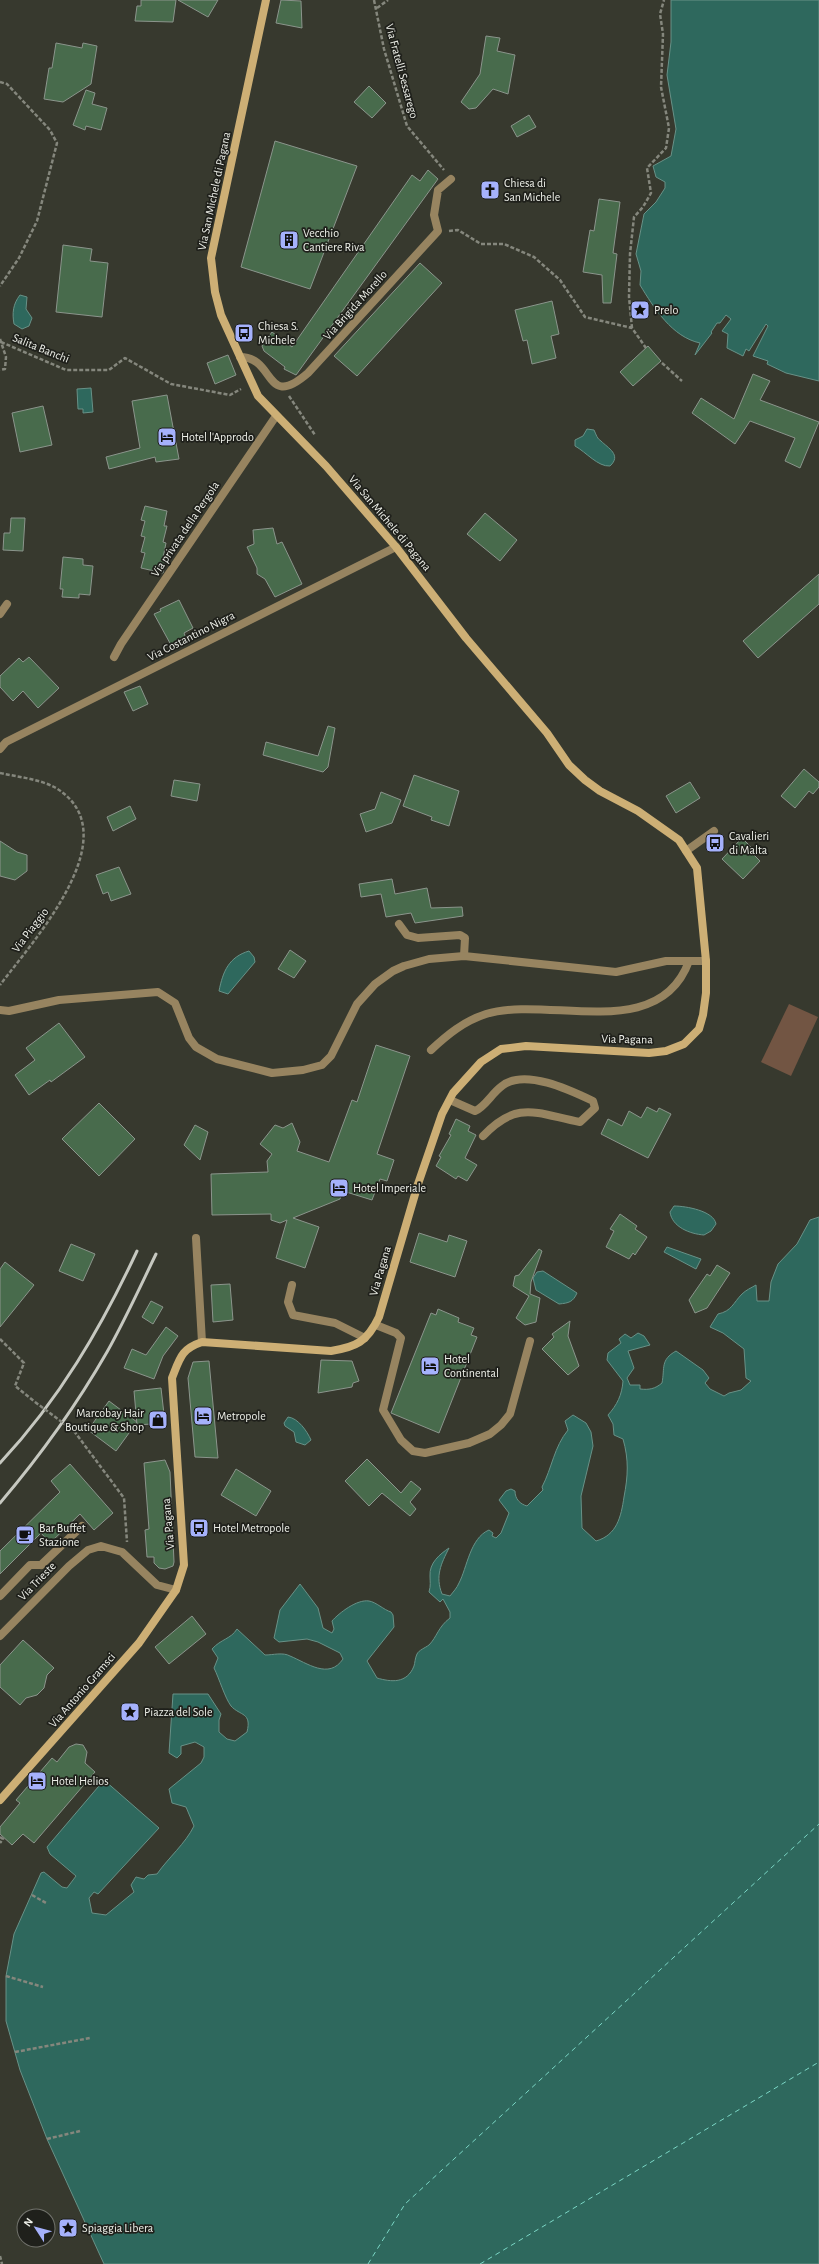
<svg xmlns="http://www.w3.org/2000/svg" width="819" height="2264" font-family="'Alegreya Sans',sans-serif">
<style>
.green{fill:#725543}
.water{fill:#2e685d;stroke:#689187}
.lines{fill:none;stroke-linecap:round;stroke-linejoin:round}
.ferry{stroke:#7bd7c6;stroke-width:1;stroke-dasharray:5 4;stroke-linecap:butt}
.building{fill:#486b4c;stroke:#8b958c}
.path{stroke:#85877d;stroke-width:2.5;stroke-dasharray:4 2;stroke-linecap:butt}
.lane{stroke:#978460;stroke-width:8}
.street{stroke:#978460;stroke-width:8}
.secondary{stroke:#cdaf75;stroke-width:8}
.rail{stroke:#c6c8c0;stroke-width:3}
.path-bridge{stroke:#85877d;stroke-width:2.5;stroke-dasharray:4 2;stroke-linecap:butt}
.labels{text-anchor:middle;stroke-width:3.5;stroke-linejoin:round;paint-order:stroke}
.street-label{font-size:12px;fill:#eef0e9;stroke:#1f201b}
.poi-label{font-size:12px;fill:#eef0e9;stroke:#1f201b;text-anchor:start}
</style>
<rect width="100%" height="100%" fill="#37392e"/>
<!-- green -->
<path class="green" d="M789,1004L818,1017L791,1076L761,1062Z"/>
<!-- water -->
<path class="water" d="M671,0H819V381L786,373L767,364L768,361L753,356L768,326L766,324L749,351L746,349L743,356L727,348L728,334L722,331L731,319L726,315L720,323H717L711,332L712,333L695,355L700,343C672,337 654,308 640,285L641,271L636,254L644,214L656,202L665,188V182L656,177L653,166L671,156L676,129L667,75L671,42Z
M20,295L27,297L26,309L32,318L29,326L22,329L14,324C12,313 13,304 20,295Z
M91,388L93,412L83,413V409H78L77,389Z
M587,429L594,430C596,434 597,439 601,441C608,448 622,455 610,466C598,467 586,452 575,446V440L583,436Z
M249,951L254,957L255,962L228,994L219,991C223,971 229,957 249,951Z
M674,1206C686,1206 714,1211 716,1224L711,1231L704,1235C690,1234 672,1227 670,1212Z
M819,1217V2264H104L47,2139L20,2070L6,2021V1976L14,1934L41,1873L44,1872L62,1887L67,1888L76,1876L50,1854L47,1847L104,1780L159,1828L98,1894L94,1892L89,1898L92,1913L106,1915L134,1892L131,1885L136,1877L144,1879L148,1875L157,1874C169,1857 185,1844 194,1826L186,1807L172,1803L169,1789L201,1763L204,1757V1747L195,1742L181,1746V1754L177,1758L169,1753L173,1694H208L221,1714L219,1720V1732L227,1739L235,1741L247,1732C252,1712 240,1716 231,1706C225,1698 219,1678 214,1668L218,1658L212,1649C221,1639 231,1639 237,1629L265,1655C273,1655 283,1652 290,1656C307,1663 329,1680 343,1659L340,1653L318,1642L307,1639L279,1642L274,1638L280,1610L300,1584L318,1608L323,1628L332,1633L334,1629L332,1621C339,1613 357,1599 369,1601C376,1602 384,1610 391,1612L393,1615L394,1627L367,1661L377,1678C391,1682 407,1684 414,1666C415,1663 415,1658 417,1654C419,1650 425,1648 429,1645C437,1637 438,1627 450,1618V1612L443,1599L440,1602L429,1592C431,1585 430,1582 430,1576C429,1563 440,1554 449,1548C441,1564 435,1576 442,1594L450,1596C453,1592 457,1588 459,1583C467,1568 470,1538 489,1530L493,1533L492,1536L496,1538L501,1533L509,1513L499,1500L506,1491L511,1489L515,1491C515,1499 520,1504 527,1506L543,1490L542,1487C552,1468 554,1447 568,1430L565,1421L573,1415L586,1423L591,1432L593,1446L581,1496L582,1528L596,1541C617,1535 621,1517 624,1497C628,1476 629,1460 623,1439L614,1435L613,1424L608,1415C617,1405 622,1395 623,1381L607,1360L608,1353L621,1343L619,1339L625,1334L631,1338L638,1333L644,1336L650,1345L628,1351L634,1368L627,1378L630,1385H640V1389C649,1390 655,1389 662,1383C665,1368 660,1360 676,1351L703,1370L709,1378L705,1383L710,1389L724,1396L729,1393L741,1390L751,1381L746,1378L744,1349L723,1333L710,1327L718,1314C732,1311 733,1303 742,1294C746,1290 751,1288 756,1285L757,1301H769L771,1282L778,1264L797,1244L810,1220Z
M667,1247L701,1259L696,1269L664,1252Z
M543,1271L577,1293C573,1302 569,1303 559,1304L536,1290L533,1278L537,1272Z
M288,1417C298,1418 307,1431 311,1440L305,1445L296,1442L294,1432L285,1426L284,1423Z"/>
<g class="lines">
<!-- ferry -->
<path class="ferry" d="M368,2264L405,2204L819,1824
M480,2264L819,2062"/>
</g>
<!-- building -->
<path class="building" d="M141,0H176L173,22L135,21L137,6H141Z
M178,0H218L208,17Z
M281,0L301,1L302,28L276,23Z
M486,36L500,38L497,51L515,55L508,94L493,89L476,108L469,109L461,102L480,74Z
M56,43L82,48L83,43L97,46L91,84L63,102L44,99L49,68H52Z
M369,86L386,103L372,118L354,102Z
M86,90L95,93L92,104L107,108L101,130L86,126L85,130L73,125Z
M529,115L536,127L517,137L511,126Z
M275,141L357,166L310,289L241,267Z
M428,170L438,179L296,375L284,369L285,367L264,351L262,346L272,332L292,347L412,175L420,181Z
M599,199L620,202L613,253L617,254L611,303H603L602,275L583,272L590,230L594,231Z
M63,245L92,249L90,261L108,263L102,317L56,312Z
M420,263L442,283L357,376L334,356Z
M552,301L559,334L551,336L556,358L532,364L527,340L523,341L515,310Z
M648,346L661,361L633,386L620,372Z
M228,355L236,375L215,384L207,363Z
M753,374L770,381L760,400L819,422L800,468L785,461L795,438L750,421L735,444L692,413L701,398L734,419Z
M167,395L179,459L156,462L155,457L109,469L106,457L140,448L132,401Z
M43,406L52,445L20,452L12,413Z
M145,506L167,511L164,526H167L163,542L166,543L163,558L166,559L163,573L141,568L145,553L141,552L145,537L141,536L145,521L141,520Z
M485,513L517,540L500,561L467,534Z
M11,518H25L23,551L3,550L4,533H10Z
M273,528L277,544L282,542L302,584L275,597L265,579L257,574V568L247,547L254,544L253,530Z
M63,557L83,559V565L93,566L90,595L79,594V598L62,597L63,589H60Z
M819,574V604L758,658L743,641Z
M179,600L193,628L184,633L186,638L171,645L154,614L161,611L160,609Z
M29,657L59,688L38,708L23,691L13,701L0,687V676L19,658L23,662Z
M140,686L148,704L133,711L124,692Z
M328,726L335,728L328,767L323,772L263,755L266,742L318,756Z
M804,769L819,782V787L813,794L809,791L795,808L781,796Z
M414,775L459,791L449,826L431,820L432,817L403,806Z
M174,780L200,784L197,801L171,796Z
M690,782L700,798L676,813L666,796Z
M381,792L401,800L392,823L366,832L360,814L375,809Z
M130,806L136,819L113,831L107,817Z
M742,838L755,851L753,854L760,861L743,879L722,859Z
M0,841L17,852L27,855V871L15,880L0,876Z
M119,867L131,894L111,901L108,892L103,894L96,875Z
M392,879L395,894L427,888L431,908L462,907L463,916L415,923L411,913L386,917L381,894L361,897L359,884Z
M290,950L306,961L294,978L278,969Z
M59,1023L85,1057L51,1082L50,1080L29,1095L15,1075L35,1060L26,1048Z
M376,1045L410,1056L377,1154L394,1160L387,1181L380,1179L372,1200L343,1191L340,1199L293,1218L319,1227L305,1268L276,1258L287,1220L280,1223L271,1220V1214L212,1215L211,1174L268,1172L267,1161L272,1154L260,1144L275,1125L283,1128L292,1123L300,1142L297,1151L329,1162L352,1100L357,1102Z
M99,1103L135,1139L99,1176L62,1139Z
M647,1107L657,1112L659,1108L671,1114L648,1158L601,1134L608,1119L622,1126L629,1111L641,1118Z
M456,1119L470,1126L468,1131L476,1135L465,1158L477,1165L467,1181L458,1176L456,1179L436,1166L441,1157L439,1156L451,1135L449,1134Z
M195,1125L208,1132L200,1160L184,1145Z
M620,1214L637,1226L635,1229L647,1237L635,1255L633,1253L629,1259L606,1247L614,1231L610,1229Z
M419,1233L447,1242L449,1235L467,1241L455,1277L410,1262Z
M71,1244L95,1254L83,1281L59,1271Z
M539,1249L542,1251L531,1282L530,1294L540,1298L536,1322L525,1325L516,1318L529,1296L513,1286L515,1276L519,1275Z
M5,1262L34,1285L0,1327V1269Z
M717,1265L730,1273L707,1308L695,1313L689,1300L707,1274L710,1276Z
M230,1284L233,1320L213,1322L211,1285Z
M151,1301L163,1307L153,1324L142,1317Z
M438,1309L459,1318L458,1322L474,1328L471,1335L477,1337L439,1433L391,1413L431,1313L436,1315Z
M570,1321L568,1336L579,1366L568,1375L542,1349L554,1337L552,1334Z
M166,1327L178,1336L163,1356L154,1379L124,1368L132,1349L146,1355Z
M321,1360L352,1361L359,1381L353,1383L352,1387L318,1393Z
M209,1361L218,1458L195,1457L188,1378L193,1362Z
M161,1388L165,1423L137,1425L134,1391Z
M109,1401L137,1422L116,1451L88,1430Z
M367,1459L401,1493L411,1481L421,1489L410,1502L416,1509L410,1516L382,1493L369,1506L345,1481Z
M165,1460L170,1472L174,1562L173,1566L165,1569L159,1568L154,1563V1557H147L145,1530L149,1529L144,1463Z
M70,1464L113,1513L94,1530L80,1514L50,1543L41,1533L0,1574V1551L60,1492L51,1481Z
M236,1469L271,1491L256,1516L221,1495Z
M192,1616L206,1634L169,1664L155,1647Z
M23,1640L54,1668L47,1675L44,1688L37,1695L26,1698L20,1705L0,1687V1665Z
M76,1744L83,1745L87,1752L85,1763L95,1772L34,1843L23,1834L12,1845L0,1834V1827L20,1803L16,1800L52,1758L57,1762L69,1747Z"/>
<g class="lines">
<!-- path -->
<path class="path" d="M374,0L384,49L407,126L444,170
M377,8L388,0
M0,82L7,84L50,130L57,143L37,221L19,258L0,286
M449,231L458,230L481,244H504L534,257L560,280L585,317L632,328L646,348
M632,328L629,297L630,254L634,217L643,207L651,193L647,168L666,148L669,128L661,87L663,34L660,14L664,0
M0,339L6,357L5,369L0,370
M1,342L66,370H109L125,358L171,384L230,395L241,389
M662,363L682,381
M289,396L315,435
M0,773C18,777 40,779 56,788C131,834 33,941 0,985
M0,1339L24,1363L15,1386L35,1402
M74,1431L124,1498L127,1542
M0,1837L3,1839L0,1843
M32,1895L46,1903
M6,1976L43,1987
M15,2052L90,2038
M47,2139L80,2131
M0,2256L2,2264"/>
<!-- lane -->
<path class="lane" d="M0,614L7,604
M399,924L407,935L418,938L460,935L465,938L464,956
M431,1050C447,1035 464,1021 486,1014C548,995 659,1044 689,961
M450,1100L475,1111C485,1107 492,1093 502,1086C524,1068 570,1090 593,1101L595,1108L580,1122C537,1114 518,1099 483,1136
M196,1238L202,1342
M292,1285L288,1302L293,1315L335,1323L365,1338
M376,1325L396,1333L401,1338L383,1410L401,1440L413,1451L425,1453L469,1443L490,1434L501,1425L510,1414L530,1341
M41,1565L82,1526"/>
<!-- street -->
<path class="street" d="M240,357C276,357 264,411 308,373L438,231L434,215L438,190L451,179
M114,657L121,644L276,416
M0,749L6,742L396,547
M686,851L714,831
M0,1010L9,1011L59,1000L158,992L175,1003L189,1038L196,1047L217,1059L272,1073L303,1070L322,1065L331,1056L357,1004L375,984L393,971L404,966L429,959L464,956L616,972L666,961H706
M0,1596L30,1565H41
M0,1636L69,1566L88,1550L101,1546L122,1552L157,1585L176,1590"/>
<!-- secondary -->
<path class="secondary" d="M0,1800L139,1643L176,1590L184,1565L172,1378C180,1358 181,1349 202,1342L331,1351C356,1347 367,1342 379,1317L418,1184L442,1114L453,1093L481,1062L501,1049L526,1046L649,1053L666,1051L684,1044L699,1029L703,1015L706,993V961L697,868L679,840L638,811L600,791L585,780L569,765L547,733L466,638L396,547L326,466L258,396L221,315L215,292L211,258L266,0"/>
<!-- rail -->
<path class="rail" d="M0,1463C59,1400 101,1328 137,1251
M0,1503C40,1456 76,1406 107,1352C125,1320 140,1287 156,1254"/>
<!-- path-bridge -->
<path class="path-bridge" d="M35,1402L74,1431"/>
</g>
<!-- icons -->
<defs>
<symbol id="church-square" viewBox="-11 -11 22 22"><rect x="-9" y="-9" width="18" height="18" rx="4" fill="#a5b1fc" stroke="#1f201b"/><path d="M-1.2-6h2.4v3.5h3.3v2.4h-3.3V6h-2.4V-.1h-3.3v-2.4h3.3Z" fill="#111"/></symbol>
<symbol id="building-square" viewBox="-11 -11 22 22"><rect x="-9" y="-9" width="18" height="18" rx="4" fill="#a5b1fc" stroke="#1f201b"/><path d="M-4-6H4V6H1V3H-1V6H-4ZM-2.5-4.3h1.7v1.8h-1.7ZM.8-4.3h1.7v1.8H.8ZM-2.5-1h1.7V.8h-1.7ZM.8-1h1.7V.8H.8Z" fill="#111"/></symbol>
<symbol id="sight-square" viewBox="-11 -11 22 22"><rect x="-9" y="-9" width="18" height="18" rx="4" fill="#a5b1fc" stroke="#1f201b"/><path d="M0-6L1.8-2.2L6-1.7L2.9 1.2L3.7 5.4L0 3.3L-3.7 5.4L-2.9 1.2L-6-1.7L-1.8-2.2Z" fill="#111"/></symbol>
<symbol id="bus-square" viewBox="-11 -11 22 22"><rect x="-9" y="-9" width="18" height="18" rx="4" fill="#a5b1fc" stroke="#1f201b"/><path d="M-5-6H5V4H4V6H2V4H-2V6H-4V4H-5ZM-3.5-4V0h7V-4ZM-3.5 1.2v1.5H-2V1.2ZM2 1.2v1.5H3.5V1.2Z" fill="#111"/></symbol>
<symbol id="hotel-square" viewBox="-11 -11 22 22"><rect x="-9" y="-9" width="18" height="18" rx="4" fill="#a5b1fc" stroke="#1f201b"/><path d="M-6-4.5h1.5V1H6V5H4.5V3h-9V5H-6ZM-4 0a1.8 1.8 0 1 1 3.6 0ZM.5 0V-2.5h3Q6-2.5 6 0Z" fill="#111"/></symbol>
<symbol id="shop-square" viewBox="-11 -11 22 22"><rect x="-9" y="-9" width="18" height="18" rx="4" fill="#a5b1fc" stroke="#1f201b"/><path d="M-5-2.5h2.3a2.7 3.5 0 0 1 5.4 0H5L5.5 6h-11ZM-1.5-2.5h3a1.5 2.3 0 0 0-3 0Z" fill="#111"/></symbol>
<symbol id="cafe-square" viewBox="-11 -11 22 22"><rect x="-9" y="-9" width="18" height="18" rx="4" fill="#a5b1fc" stroke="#1f201b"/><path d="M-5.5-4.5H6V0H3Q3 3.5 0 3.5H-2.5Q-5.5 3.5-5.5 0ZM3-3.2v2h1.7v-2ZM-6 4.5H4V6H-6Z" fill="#111"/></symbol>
</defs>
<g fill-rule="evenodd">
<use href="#church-square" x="479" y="179" width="22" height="22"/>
<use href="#building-square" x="278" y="229" width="22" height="22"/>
<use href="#sight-square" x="629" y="299" width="22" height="22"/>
<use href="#bus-square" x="233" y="322" width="22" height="22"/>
<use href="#hotel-square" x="156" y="426" width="22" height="22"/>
<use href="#bus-square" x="704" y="832" width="22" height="22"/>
<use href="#hotel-square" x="328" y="1177" width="22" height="22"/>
<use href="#hotel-square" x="419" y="1355" width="22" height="22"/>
<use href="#hotel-square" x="192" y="1405" width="22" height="22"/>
<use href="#shop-square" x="147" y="1409" width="22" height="22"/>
<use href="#bus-square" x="188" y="1517" width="22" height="22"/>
<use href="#cafe-square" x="14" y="1524" width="22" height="22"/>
<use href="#sight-square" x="119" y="1701" width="22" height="22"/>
<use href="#hotel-square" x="26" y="1770" width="22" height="22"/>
<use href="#sight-square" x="57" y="2217" width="22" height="22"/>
</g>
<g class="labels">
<!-- street labels -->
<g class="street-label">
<text transform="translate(402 71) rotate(75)" y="4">Via Fratelli Sessarego</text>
<text transform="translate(214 191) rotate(-78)" y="4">Via San Michele di Pagana</text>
<text transform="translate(355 305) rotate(-48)" y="4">Via Brigida Morello</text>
<text transform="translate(41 348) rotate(22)" y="4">Salita Banchi</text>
<text transform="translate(390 523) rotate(50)" y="4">Via San Michele di Pagana</text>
<text transform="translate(185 529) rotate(-56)" y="4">Via privata della Pergola</text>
<text transform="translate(191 636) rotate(-27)" y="4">Via Costantino Nigra</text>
<text transform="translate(30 930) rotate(-53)" y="4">Via Piaggio</text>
<text transform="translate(627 1039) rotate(1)" y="4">Via Pagana</text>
<text transform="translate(380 1271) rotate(-74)" y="4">Via Pagana</text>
<text transform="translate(168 1524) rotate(-95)" y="4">Via Pagana</text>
<text transform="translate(37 1581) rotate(-46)" y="4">Via Trieste</text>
<text transform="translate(82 1690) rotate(-49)" y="4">Via Antonio Gramsci</text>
</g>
<!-- poi labels -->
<g class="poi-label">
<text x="504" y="187">Chiesa di<tspan x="504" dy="14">San Michele</tspan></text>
<text x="303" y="237">Vecchio<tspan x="303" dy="14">Cantiere Riva</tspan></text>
<text x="654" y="314">Prelo</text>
<text x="258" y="330">Chiesa S.<tspan x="258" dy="14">Michele</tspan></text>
<text x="181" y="441">Hotel l'Approdo</text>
<text x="729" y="840">Cavalieri<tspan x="729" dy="14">di Malta</tspan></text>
<text x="353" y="1192">Hotel Imperiale</text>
<text x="444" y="1363">Hotel<tspan x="444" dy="14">Continental</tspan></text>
<text x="144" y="1417" text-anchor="end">Marcobay Hair<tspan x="144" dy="14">Boutique &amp; Shop</tspan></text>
<text x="217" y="1420">Metropole</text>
<text x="39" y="1532">Bar Buffet<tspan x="39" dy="14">Stazione</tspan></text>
<text x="213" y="1532">Hotel Metropole</text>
<text x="144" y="1716">Piazza del Sole</text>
<text x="51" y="1785">Hotel Helios</text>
<text x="82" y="2232">Spiaggia Libera</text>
</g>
</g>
<!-- north arrow -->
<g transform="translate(36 2228) rotate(306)"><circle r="19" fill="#1f201b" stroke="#72736d"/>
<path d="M0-3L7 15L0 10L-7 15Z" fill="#a5b1fc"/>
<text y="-6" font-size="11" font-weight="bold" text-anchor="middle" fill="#eef0e9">N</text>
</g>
</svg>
